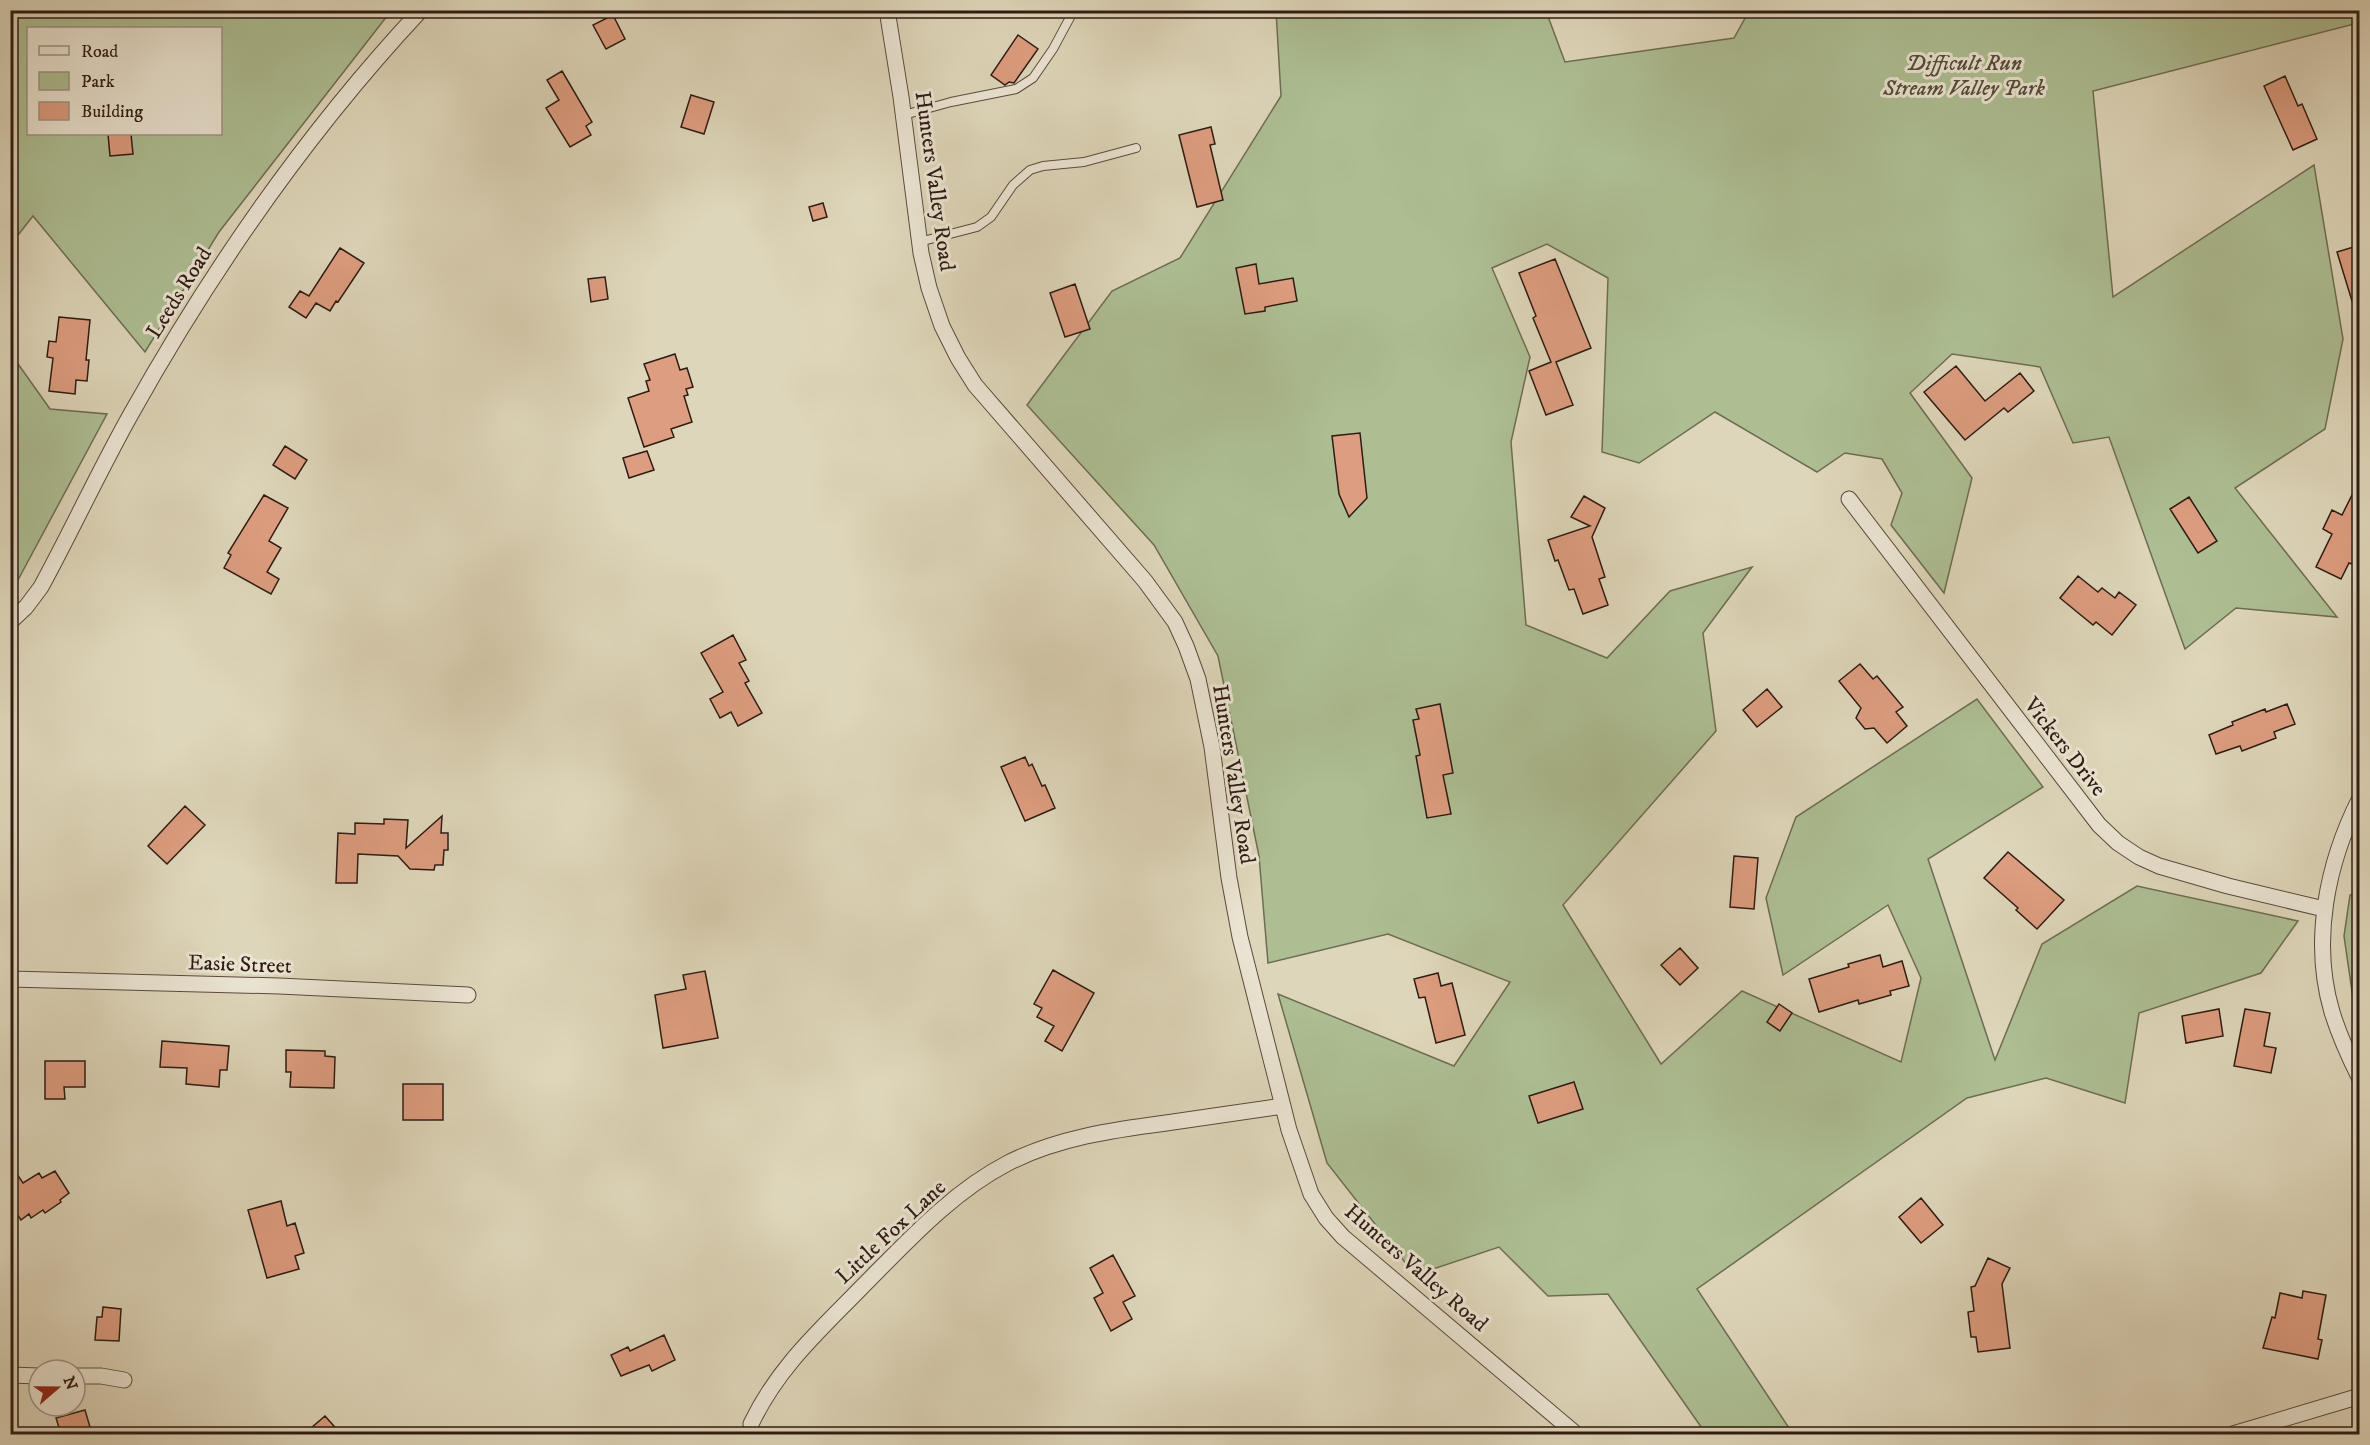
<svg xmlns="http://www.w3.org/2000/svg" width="2370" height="1445" font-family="'IM FELL DW Pica',serif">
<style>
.green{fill:#adbe93;stroke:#6e6c53;stroke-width:1.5;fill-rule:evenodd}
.building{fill:#dd9d80;stroke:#2f1b13;stroke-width:1.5}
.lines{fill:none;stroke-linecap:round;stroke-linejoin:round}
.lane-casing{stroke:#5b4a3d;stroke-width:10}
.street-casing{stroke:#5b4a3d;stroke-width:17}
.lane{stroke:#eae4d2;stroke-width:8}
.street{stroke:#eae4d2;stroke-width:15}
.labels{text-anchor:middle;stroke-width:6;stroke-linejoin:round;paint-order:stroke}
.park-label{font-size:22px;font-style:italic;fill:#554c39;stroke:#eae4d2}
.street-label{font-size:22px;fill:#2f1b13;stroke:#eae4d2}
</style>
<rect width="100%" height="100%" fill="#ded6ba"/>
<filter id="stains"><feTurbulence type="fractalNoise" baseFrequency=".00333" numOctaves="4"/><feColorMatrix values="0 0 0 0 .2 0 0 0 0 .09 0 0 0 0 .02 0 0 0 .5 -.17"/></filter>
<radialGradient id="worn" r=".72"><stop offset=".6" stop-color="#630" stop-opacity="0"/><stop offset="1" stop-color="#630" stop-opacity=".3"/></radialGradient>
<!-- green -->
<path class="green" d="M2354,10L2358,23L2093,91L2113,297L2314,165L2343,339L2325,429L2235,488L2337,617L2236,608L2185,649L2109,437L2073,443L2040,367L1952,354L1910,393L1972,478L1944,593L1891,525L1902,493L1882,459L1845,453L1817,472L1715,412L1639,463L1602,452L1608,278L1547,244L1492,268L1530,357L1511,442L1526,625L1607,658L1670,591L1752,567L1703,633L1716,731L1563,905L1661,1064L1742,991L1901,1062L1921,978L1888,905L1783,975L1766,898L1796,817L1977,699L2043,787L1928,859L1995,1060L2042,944L2137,886L2298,921L2261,973L2139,1013L2125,1103L2046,1078L1967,1098L1697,1289L1793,1434H1706L1608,1294L1548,1296L1499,1247L1415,1275L1327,1163L1278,994L1454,1066L1510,982L1388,934L1268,963L1259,856L1218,656L1154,545L1027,405L1112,291L1180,258L1281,96L1276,11H1546L1565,62L1734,38L1749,11Z
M11,11H391L219,232L145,352L33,216L11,244ZM28,28H220V134H28Z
M11,354L50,409L107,414L11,593Z
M2359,893H2360L2359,1018L2354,1005L2344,936L2350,895Z"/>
<!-- building -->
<path class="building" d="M613,15L625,39L606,49L593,25Z
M1018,35L1038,49L1014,83L1009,82L1005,85L991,75Z
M562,71L592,122L586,126L591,135L570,147L546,108L559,100L547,80Z
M2285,76L2298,106L2302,104L2317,139L2293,150L2264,86Z
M691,95L714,102L704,134L681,127Z
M1211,127L1215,144L1210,145L1223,200L1197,207L1179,135Z
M108,134H131L133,154L110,156Z
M823,203L827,217L813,221L809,207Z
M2360,245V314H2356L2337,252Z
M340,248L364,263L338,302L336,301L330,311L316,303L306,318L289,307L300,291L309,296Z
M1555,259L1591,348L1556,362L1573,405L1546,415L1529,371L1551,362L1533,318L1536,316L1519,273Z
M1256,264L1259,284L1293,278L1297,301L1265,307V311L1245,314L1236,268Z
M605,277L608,299L591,302L588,279Z
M1075,284L1090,329L1065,337L1050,293Z
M59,317L90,320L86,360H89L87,381L76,380L75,394L49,391L53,358L47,357L49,341L56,342Z
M675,354L680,370L687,368L693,387L686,389L688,395L684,396L692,422L671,429L674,437L644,447L628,398L649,391L646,381L650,380L644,364Z
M1956,366L1985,401L2020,373L2034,391L2008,412L2004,408L1965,440L1924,392Z
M1360,433L1367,498L1349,517L1339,494L1332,436Z
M285,446L307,460L295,479L273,465Z
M647,451L654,470L629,478L623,458Z
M2360,479V550L2352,564L2349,563L2341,579L2316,567L2332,534L2323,529L2332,510L2342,515Z
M264,495L288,508L269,541L281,548L267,572L279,579L271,594L224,568L231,555L228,553Z
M1584,496L1605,508L1592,537L1605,577L1599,579L1608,605L1583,614L1574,589L1569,590L1558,560L1555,561L1548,540L1590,526L1571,517Z
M2189,497L2217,541L2198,553L2170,509Z
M2078,576L2098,592L2102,588L2115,598L2119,592L2136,605L2112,635L2096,622L2093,625L2060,598Z
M733,635L746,660L739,663L749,681L745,683L762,713L738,726L731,712L720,718L710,699L723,692L701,653Z
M1860,664L1873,679L1877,676L1903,707L1896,712L1907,726L1887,743L1874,728L1865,729L1856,718L1861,708L1839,681Z
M1767,689L1782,707L1757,727L1743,710Z
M1440,704L1453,773L1443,775L1451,814L1427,818L1416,756L1420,755L1413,720L1419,719L1416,709Z
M2287,704L2295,724L2274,732L2276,738L2242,751L2240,746L2216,754L2209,735L2233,725L2232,722L2265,709L2266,712Z
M1025,757L1029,766L1032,764L1042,786L1045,785L1055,808L1025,821L1001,767Z
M185,806L205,825L167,864L148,846Z
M442,816L441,833H448V850H444L443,865H435L434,870L410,869L398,856L358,854L357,883H336L338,833L355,834V823L384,824V819L408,820L406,848Z
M2008,852L2064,900L2037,929L2016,910L2018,908L1984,878Z
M1734,856L1758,858L1754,909L1730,907Z
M1680,948L1698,968L1680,985L1661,965Z
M1880,955L1883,967L1902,961L1909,986L1890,991L1891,995L1859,1004L1858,1000L1819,1012L1809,979L1849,967L1848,964Z
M1053,970L1094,993L1062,1051L1045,1041L1054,1026L1037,1017L1042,1008L1034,1004Z
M705,971L718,1038L663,1048L655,995L686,989L683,975Z
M1438,973L1441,986L1452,983L1465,1035L1436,1043L1425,997L1419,998L1414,979Z
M1779,1004L1792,1013L1780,1031L1767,1022Z
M2219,1009L2223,1036L2186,1043L2182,1016Z
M2245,1009L2270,1013L2264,1046L2276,1048L2271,1073L2234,1066Z
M162,1041L229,1046L227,1070H220L219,1087L186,1084L187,1068L160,1067Z
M286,1050L325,1051V1056L335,1057L334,1088L290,1087L291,1072H286Z
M45,1061H85V1087H64L65,1099H45Z
M1574,1082L1583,1109L1538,1123L1529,1096Z
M403,1084H443V1120H403Z
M10,1164L23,1183L39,1173L42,1178L55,1171L69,1193L60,1200L61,1202L45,1213L43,1210L31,1218L29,1214L21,1220L10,1204Z
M1921,1198L1943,1225L1921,1243L1899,1217Z
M281,1201L287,1226L295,1223L304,1253L295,1256L299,1269L267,1278L248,1210Z
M1113,1255L1135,1296L1123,1302L1132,1319L1111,1331L1094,1298L1103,1293L1090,1268Z
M1988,1258L2010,1268L2002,1284L2010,1348L1978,1352L1976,1337H1971L1968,1312L1974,1311L1971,1287L1975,1286Z
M2303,1291L2326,1295L2318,1339L2322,1340L2318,1359L2263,1348L2272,1317L2275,1318L2280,1293L2302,1298Z
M103,1307L121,1309L119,1341L95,1340L97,1317H102Z
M664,1335L675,1360L652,1371L649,1365L621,1376L611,1355L628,1347L630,1351Z
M85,1410L92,1434H61L56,1418Z
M325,1416L341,1434H304Z"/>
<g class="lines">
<defs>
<path id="lane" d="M904,115L951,102L1016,89L1033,78L1053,49L1074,10
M919,242L977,227L991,217L1013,185L1030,170L1043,166L1084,162L1136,148"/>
<path id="street" d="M887,10L901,97L921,253L929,288L942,326L958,358L975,385L1145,581L1175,622L1186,646L1198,679L1212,747L1229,878L1240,937L1289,1130L1311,1194L1326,1218L1343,1237L1576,1434
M1849,499L2099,825L2118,843L2139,857L2159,866L2228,886L2324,909
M10,622L26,607L41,587C72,530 99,471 131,414C212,269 307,132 421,10
M2360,798C2327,863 2311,941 2332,1012C2339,1035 2349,1057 2360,1079
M10,979L279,986L468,995
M10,1375L39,1376
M75,1376H101L124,1380
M751,1424C777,1369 817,1333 859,1290C904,1245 950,1193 1008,1163C1057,1138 1112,1130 1166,1123C1205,1117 1244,1112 1283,1106
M2233,1434L2360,1396"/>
</defs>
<!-- lane casing -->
<use href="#lane" class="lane-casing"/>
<!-- street casing -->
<use href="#street" class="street-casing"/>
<!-- lane -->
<use href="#lane" class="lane"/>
<!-- street -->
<use href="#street" class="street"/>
</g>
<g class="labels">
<!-- park labels -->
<g class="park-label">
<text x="1964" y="70">Difficult Run<tspan x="1964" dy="25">Stream Valley Park</tspan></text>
</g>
<!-- street labels -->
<g class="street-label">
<text transform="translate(936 181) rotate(82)" y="8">Hunters Valley Road</text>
<text transform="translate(178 292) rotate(-58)" y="8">Leeds Road</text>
<text transform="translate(2066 746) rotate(52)" y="8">Vickers Drive</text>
<text transform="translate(1235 774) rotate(81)" y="8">Hunters Valley Road</text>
<text transform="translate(240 963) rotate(2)" y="8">Easie Street</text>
<text transform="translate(890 1231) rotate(-43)" y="8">Little Fox Lane</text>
<text transform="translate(1417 1267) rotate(41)" y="8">Hunters Valley Road</text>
</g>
</g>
<!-- margin -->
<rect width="2370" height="1445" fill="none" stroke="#ded6ba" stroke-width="36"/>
<rect x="12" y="12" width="2346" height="1421" fill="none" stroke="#2f1b13" stroke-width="3"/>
<rect x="18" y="18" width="2334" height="1409" fill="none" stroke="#2f1b13" stroke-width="1.5"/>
<!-- legend -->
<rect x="27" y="27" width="195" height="108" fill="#eae4d2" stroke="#9f9486" stroke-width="1.5"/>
<rect x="39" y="46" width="30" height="9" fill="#eae4d2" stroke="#9f9486" stroke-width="1.5"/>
<text x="81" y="57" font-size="18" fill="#2f1b13">Road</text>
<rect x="39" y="72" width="30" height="18" fill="#adbe93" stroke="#9f9486" stroke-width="1.5"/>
<text x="81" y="87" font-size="18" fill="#2f1b13">Park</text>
<rect x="39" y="102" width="30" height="18" fill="#dd9d80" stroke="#9f9486" stroke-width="1.5"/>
<text x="81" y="117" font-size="18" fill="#2f1b13">Building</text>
<!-- north arrow -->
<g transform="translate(57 1388) rotate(70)"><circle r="28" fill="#eae4d2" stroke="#9f9486" stroke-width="1.5"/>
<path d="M0-4.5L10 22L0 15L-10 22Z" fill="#8f2418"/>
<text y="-9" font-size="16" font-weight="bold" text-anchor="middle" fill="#2f1b13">N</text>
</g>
<rect width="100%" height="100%" filter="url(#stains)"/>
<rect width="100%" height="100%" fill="url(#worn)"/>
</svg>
